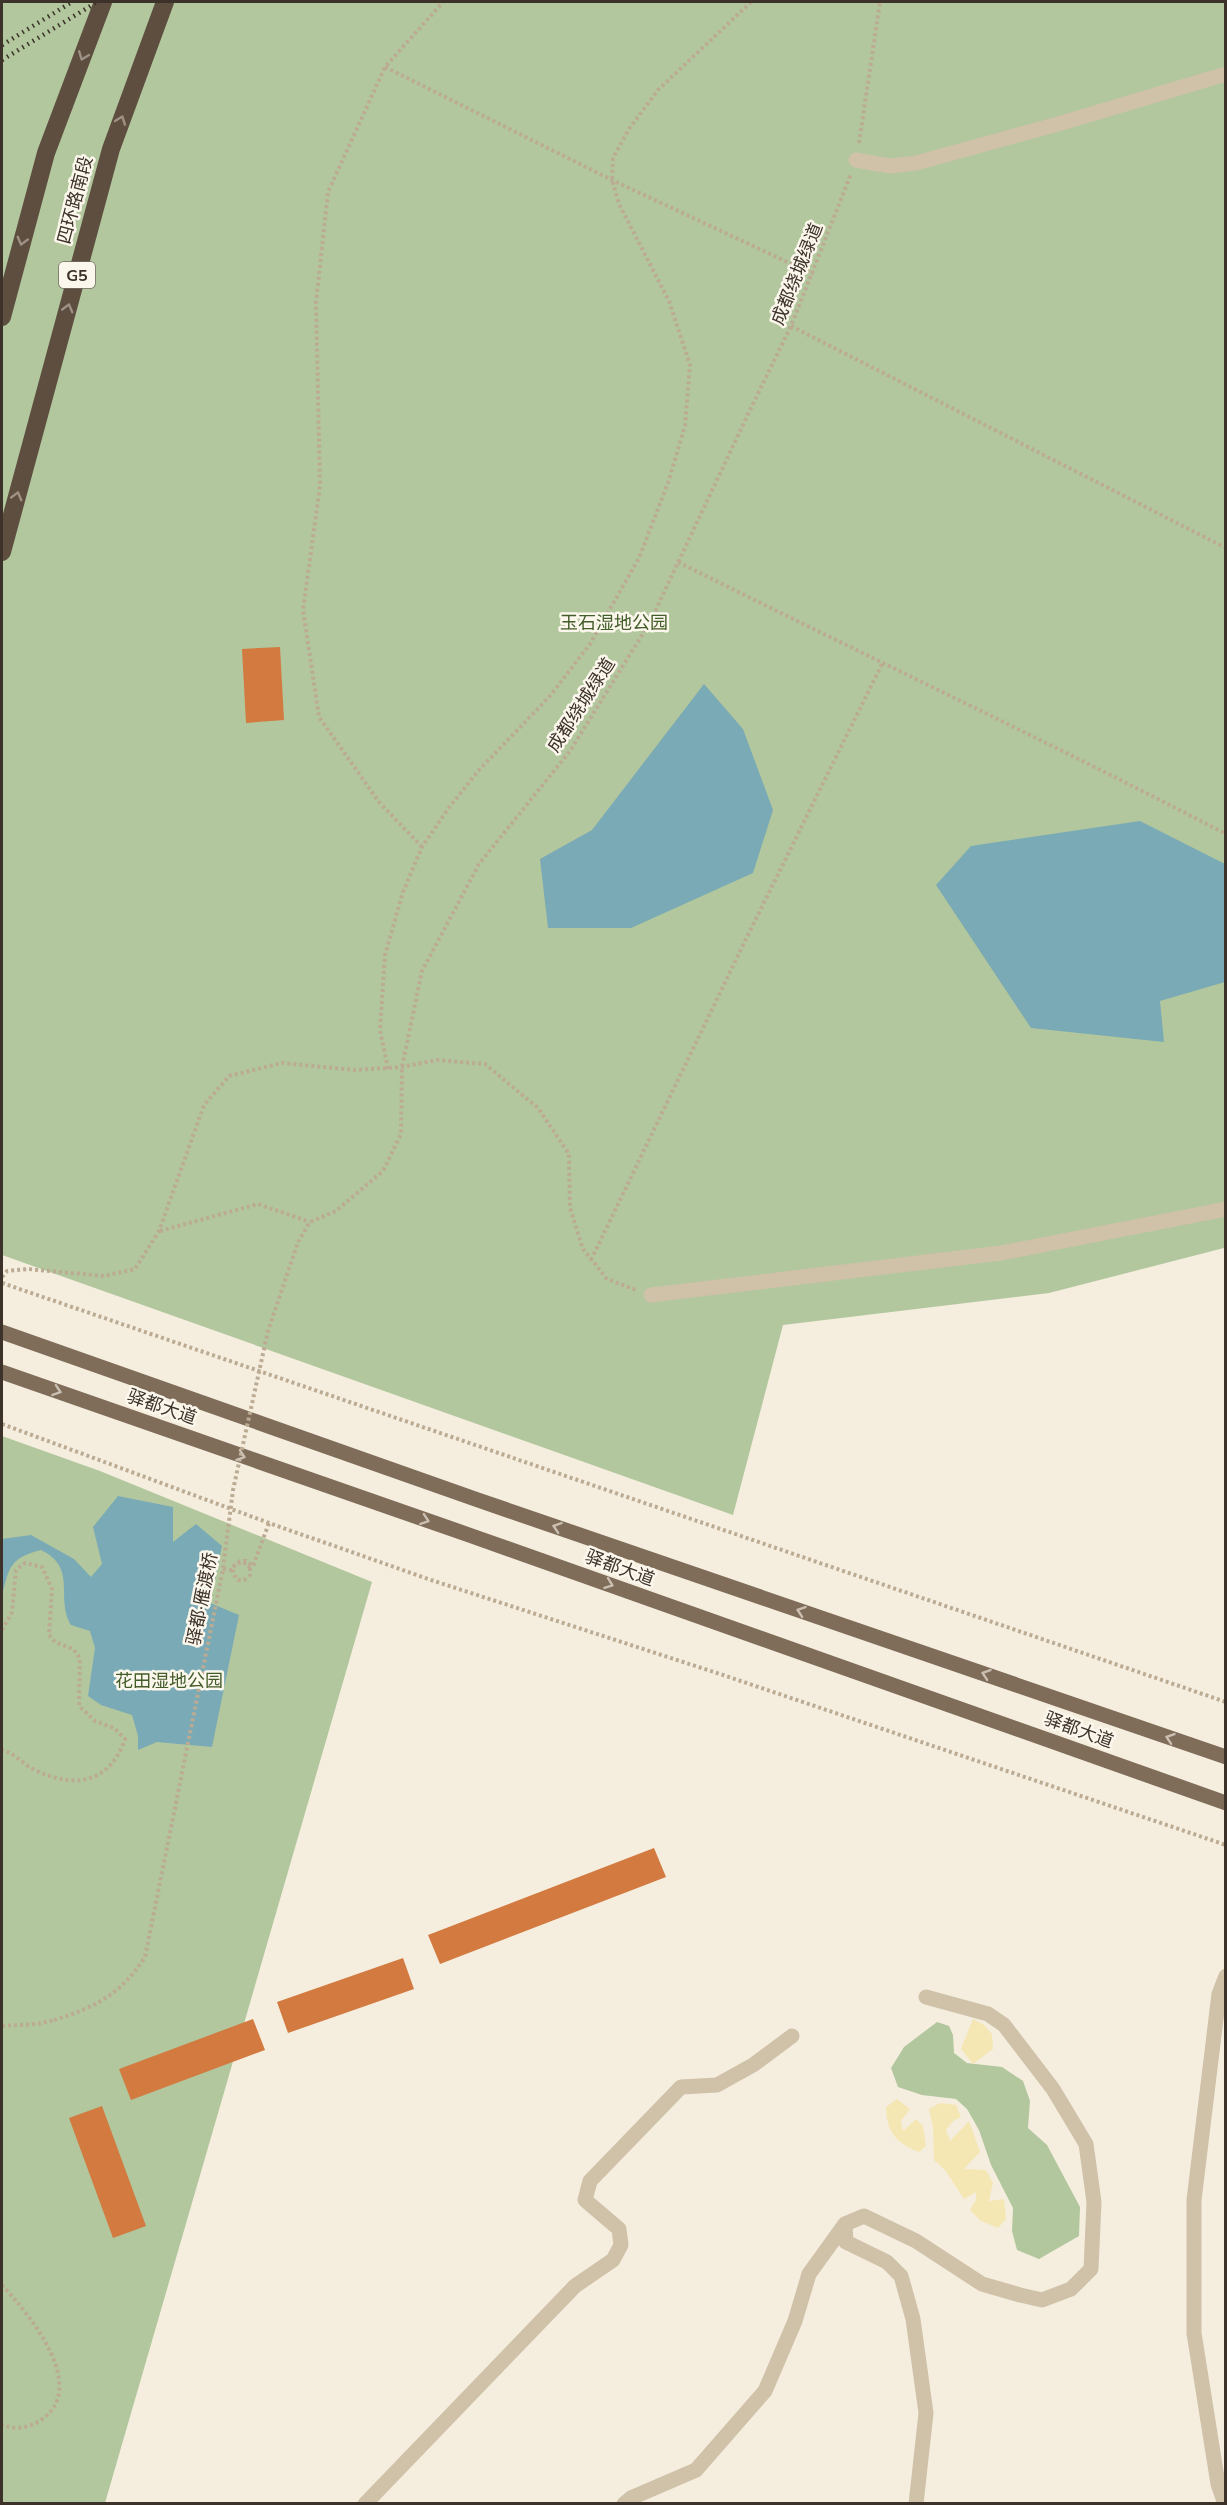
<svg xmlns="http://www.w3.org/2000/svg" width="1227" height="2505" font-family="Mulish,'Noto Sans SC',sans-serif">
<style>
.green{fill:#b2c79d}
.sand{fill:#f4e7b3}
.water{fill:#7aaab6}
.building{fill:#d27a40}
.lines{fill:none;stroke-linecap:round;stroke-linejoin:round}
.path{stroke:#bcab93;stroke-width:4;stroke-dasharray:3 3;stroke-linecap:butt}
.minor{stroke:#d0c1a9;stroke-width:15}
.major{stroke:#7f6c59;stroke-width:15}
.highway{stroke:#5e4e40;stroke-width:18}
.rail{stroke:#3c3229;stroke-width:4.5;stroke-dasharray:1.5 4.5;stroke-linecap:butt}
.path-bridge{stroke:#bcab93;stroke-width:4;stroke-dasharray:3 3;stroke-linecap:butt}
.oneway{stroke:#9d9285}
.oneway2{stroke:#cabfb1}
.labels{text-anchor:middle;stroke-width:5;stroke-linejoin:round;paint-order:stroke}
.shield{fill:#fcf7ec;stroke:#766d64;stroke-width:1.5}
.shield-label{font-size:16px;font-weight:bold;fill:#3c3229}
.street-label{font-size:18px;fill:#3c3229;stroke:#fcf7ec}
.park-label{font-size:18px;fill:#435d2a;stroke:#fcf7ec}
</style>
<rect width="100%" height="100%" fill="#f5eedf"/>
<!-- green -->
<path class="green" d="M2,2H1225L1224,1248L1049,1293L783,1325L733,1515L2,1255Z
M2,1436L100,1471L372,1582L105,2503L2,2504Z
M937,2022L949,2026L953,2035L954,2053L967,2063L1002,2067L1023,2081L1030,2101L1028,2128L1047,2145L1080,2207L1079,2236L1039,2259L1017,2250L1012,2231L1013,2208L991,2165L979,2130L967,2109L956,2099L922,2095L898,2087L891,2068L904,2047Z"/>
<!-- sand -->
<path class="sand" d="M973,2019L984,2025L992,2034L993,2049L973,2064L961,2049Z
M897,2099L910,2109L901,2121L903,2131L916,2119L923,2126L926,2146L919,2152C897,2144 886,2131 886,2107Z
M940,2103L956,2105L961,2117L953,2121L946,2130L950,2141L969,2121L980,2152L964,2169L986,2170L993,2183L989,2201L1004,2199L1006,2219L998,2228L981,2221L970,2210L976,2200V2192L964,2199L945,2170L934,2160L933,2127L929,2109Z"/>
<!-- water -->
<path class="water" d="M704,684L743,729L773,810L753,873L631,928H548L540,859L592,830Z
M1140,821L1225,864V982L1160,1001L1164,1042L1031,1028L936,885L971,846Z
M118,1496L173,1507V1542L196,1524L222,1546L210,1603L239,1615L212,1747L157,1742L138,1750V1736L132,1715L101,1705L88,1696L95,1648L90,1631L71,1625C55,1597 78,1568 41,1550C10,1558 9,1567 2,1596V1539L31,1535L74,1559L91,1577L102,1564L93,1527Z"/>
<!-- building -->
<path class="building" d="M280,647L284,720L246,723L242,649Z
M654,1848L666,1877L440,1964L428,1935Z
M403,1958L414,1989L288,2033L277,2002Z
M253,2019L265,2050L131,2100L119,2069Z
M102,2106L146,2226L113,2238L69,2118Z"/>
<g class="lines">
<!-- path -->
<path class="path" d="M385,67L612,180L813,274
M859,143L880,2
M791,326L1226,548
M678,562C860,653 1045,740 1226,834
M422,847L379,802L319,717L303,610L320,486L316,302L328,192L385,67L443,2
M388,1069L380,1030L385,955L403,892L422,847L448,809L478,771L550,696L590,644L639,558L668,483L685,426L690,365L669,301L619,204L612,180L613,158L629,129L658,90L751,2
M160,1231L258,1204L310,1222
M298,1242L310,1222L336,1211L383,1171L401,1134L402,1067L422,971L479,864L570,751L649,624L750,410L791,326L851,174
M591,1260L746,939L882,664
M2,1277L7,1271L28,1269L104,1276L135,1269L159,1231L204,1105L229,1076L282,1063L355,1070L402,1067L437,1060L485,1064L538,1108L569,1154L570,1208L583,1249L607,1279L636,1290
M2,1283L1226,1702
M2,1424L269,1523L431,1580L720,1674L1226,1845
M250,1568V1575L244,1580H238L233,1574V1567L240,1561H246L253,1566L269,1523
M2,1630L12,1612L16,1570L25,1563L42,1567L52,1589L49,1635L55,1642L73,1649L80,1658L79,1706L95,1721L114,1728L125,1739C109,1785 73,1789 33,1769C23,1764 13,1752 2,1750
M2,2026L37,2024L54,2020
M2,2285C29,2314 90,2387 41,2420C29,2428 15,2430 2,2425"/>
<!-- minor -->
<path class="minor" d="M856,160L890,166L916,163L1065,122L1226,74
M651,1295L1001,1253L1226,1209
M365,2504L575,2286L613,2260L621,2245L619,2229L585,2200L590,2181L681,2087L717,2085L753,2065L792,2036
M624,2504L631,2498L696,2470L765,2391L795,2321L809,2274L845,2224
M916,2504L926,2413L913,2319L901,2276L887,2262L846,2242L845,2224L864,2216L916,2241L982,2284L1020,2295L1042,2300L1071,2289L1091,2269L1094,2202L1086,2144L1053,2089L1004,2025L988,2014L926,1997
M1225,2504L1218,2484L1194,2333V2200L1219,1994L1226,1976"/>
<!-- major -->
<path class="major" d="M2,1332L478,1500L1226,1757
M2,1372L469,1535L1226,1803"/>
<!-- highway -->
<path class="highway" d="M2,317L46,153L103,2
M2,552L111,149L165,2"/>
<!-- rail -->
<path class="rail" d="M2,45L72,2
M2,60L97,2"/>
<!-- path-bridge -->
<path class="path-bridge" d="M223,1569L232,1570L235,1565L241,1562L247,1564L250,1568
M54,2020C96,2007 120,1995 145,1957L223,1569L233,1490L268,1331L298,1242"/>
</g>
<!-- one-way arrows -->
<defs><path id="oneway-chevron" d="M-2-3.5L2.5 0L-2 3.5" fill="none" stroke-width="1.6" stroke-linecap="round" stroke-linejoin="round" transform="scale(1.5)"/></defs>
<g class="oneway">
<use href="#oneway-chevron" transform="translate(83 56) rotate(111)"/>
<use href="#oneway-chevron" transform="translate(121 120) rotate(-70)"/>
<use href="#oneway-chevron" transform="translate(22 241) rotate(105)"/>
<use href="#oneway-chevron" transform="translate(68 308) rotate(-75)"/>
<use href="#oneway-chevron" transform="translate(17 496) rotate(-75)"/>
</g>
<g class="oneway2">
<use href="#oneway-chevron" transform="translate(57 1391) rotate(19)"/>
<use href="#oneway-chevron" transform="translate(241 1456) rotate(19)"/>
<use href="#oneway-chevron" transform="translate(425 1520) rotate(19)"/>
<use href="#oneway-chevron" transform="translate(557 1527) rotate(-161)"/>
<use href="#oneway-chevron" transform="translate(609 1584) rotate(20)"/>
<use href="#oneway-chevron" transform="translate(801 1611) rotate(-161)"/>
<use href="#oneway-chevron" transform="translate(986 1674) rotate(-161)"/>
<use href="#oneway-chevron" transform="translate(1170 1738) rotate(-161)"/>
</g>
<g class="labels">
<!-- shield labels -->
<rect class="shield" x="59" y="262" width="36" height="26" rx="4.5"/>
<g class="shield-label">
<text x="77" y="281">G5</text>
</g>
<!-- street labels -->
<g class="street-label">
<text transform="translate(75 200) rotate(-75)" y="6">四环路南段</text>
<text transform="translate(797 274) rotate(-68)" y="6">成都绕城绿道</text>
<text transform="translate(581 705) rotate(-57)" y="6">成都绕城绿道</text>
<text transform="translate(162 1407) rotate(19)" y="6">驿都大道</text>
<text transform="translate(620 1568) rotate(20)" y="6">驿都大道</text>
<text transform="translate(202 1599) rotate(-79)" y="6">驿都·雁渡桥</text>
<text transform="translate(1079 1730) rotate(20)" y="6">驿都大道</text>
</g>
<!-- park labels -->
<g class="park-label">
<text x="614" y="629">玉石湿地公园</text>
<text x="169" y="1687">花田湿地公园</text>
</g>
</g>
<!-- border -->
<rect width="1227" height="2505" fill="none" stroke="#3c3229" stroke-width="6"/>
</svg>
